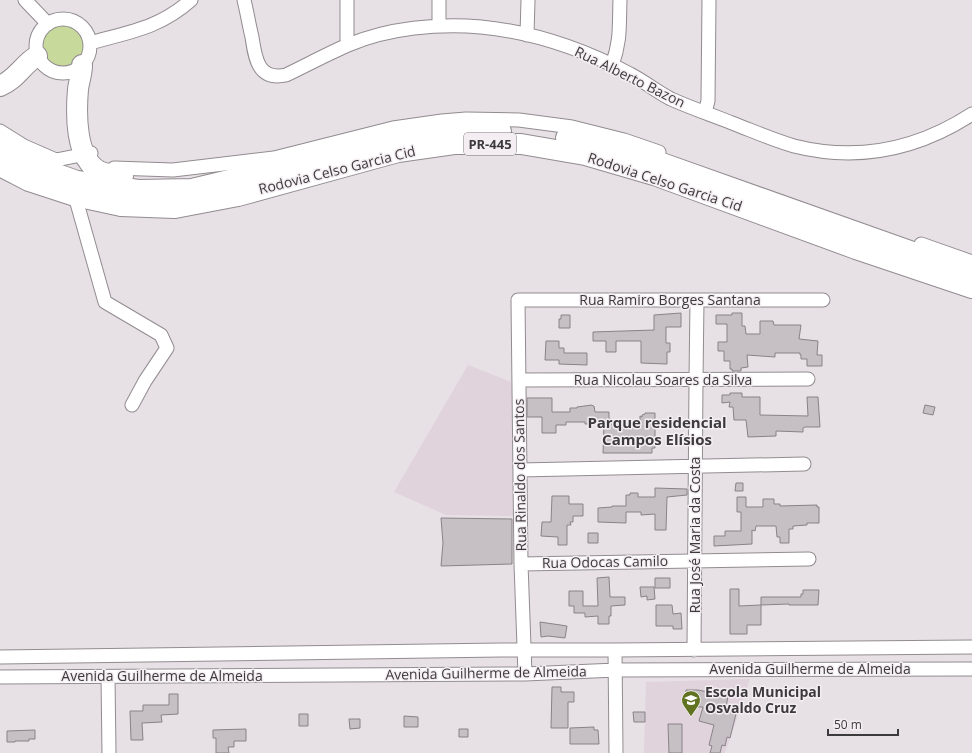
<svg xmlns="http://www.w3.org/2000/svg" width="972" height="753" font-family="'Open Sans',sans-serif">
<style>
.built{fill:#e1d3dc}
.green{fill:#c8da9b}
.building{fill:#c6c0c4;stroke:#898387}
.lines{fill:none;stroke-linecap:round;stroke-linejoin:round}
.minor-casing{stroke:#928c90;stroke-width:15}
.highway-casing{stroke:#928c90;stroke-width:22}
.minor{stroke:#fff;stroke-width:13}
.highway{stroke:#fff;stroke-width:20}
.labels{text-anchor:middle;stroke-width:3;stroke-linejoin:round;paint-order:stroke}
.shield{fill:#f4eef2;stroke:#747073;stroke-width:1}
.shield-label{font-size:13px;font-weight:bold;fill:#3d3a3c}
.street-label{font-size:14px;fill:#3d3a3c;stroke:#f4eef2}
.poi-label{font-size:14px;font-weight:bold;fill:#3d3a3c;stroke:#f4eef2;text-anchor:start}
.neighbourhood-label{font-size:15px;font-weight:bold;fill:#3d3a3c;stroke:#f4eef2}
</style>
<rect width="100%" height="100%" fill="#e7e0e5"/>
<!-- built -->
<path class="built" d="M468,365L511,382L516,425V516L446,515L394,492Z
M750,679L725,753H644L646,682Z"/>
<!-- green -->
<path class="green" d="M42 46a21 21 0 1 1 42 0a21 21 0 1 1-42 0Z"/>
<!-- building -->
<path class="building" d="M681,313V327H666V343H670V352H667V364L641,363V341H616V352H606V341H593V332L654,330V315Z
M732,313H742V326H745L746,334H760V321H773L774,325H801L799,339L818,341L817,355H822V366H807V359H801V355H800V353H775V357L747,355L748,367L741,368V371H732V369H730V361H724V351H718V342H727V324H716V315H732Z
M561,315H570V328H559V319H561Z
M546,341H559V348H564V353H587V365L559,364V360H545Z
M730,393H742V397H760V415L808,416L807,397H818L820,427H805L803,428V432L776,431V436L748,437L746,420H734L733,407H729L730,402L722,403V395H730Z
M527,398H552V412H570V408H577V407L592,405L593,406H594L595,412H609V419H611V424H640V416L642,417V415L645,414V413H655V448H652V453H603L604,424H585V422H566V425H556V433H542V417H527Z
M925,405L935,407L933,415L923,413Z
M736,483H743V491H735Z
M655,488L687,489V495L667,497L666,530H655V514L641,515V512H626V523L598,522V508L612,507V506H626V495H630V493H638V497H655Z
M552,496H569V504H583V516H573V522H570L571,525H567V545H558V537L541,536L542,522H551Z
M737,497H746V507H763V499H774V504H780V506L817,505V507H819V523H807V525L793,526V529H789V543H780V537H777L776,526H756L755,531L752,530V544L714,546V536H725V531H741V512H737Z
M441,518L512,519V564L441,566L443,543Z
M588,533H598V543H588Z
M609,577L610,597H625V605L611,606V616H609V624H598V616L585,617V613H574V606H569V591H583V606H598L597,578Z
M655,578H670V588H655Z
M640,587H654L655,599L647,600V596L641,597Z
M730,589H739V606L761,605V597H801V594H803V590H819L818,605H789V604L761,605V625H747V634H730Z
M656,605H672L673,614L681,613L682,629H673V626H656Z
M540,622L567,626L565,638L548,636L541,637Z
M552,687H561V692H574V702H568V728H551Z
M686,690H698L728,696L726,707L737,710L730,738L727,737L725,746L722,745L720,753H710L712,746L709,745L714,725L699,721L703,707H686Z
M169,694H178V714L161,715L162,722L142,723L143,740H131L130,711H143V705H169Z
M633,712H645V722H634Z
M299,714H308V726H299Z
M404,716L418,717V727H404Z
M349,719H360V728L350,729Z
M668,724H682V753H669Z
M594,727V730H598L599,744H570V728Z
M246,729V741H234V747H228L229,753H216V738H213V730Z
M459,729H468V737H459Z
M35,730V739H29V741H15V742H7V731Z"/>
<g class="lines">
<defs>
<path id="minor" d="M25,0L48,24
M244,0C247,12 249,25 252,37C255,58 258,81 286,75C307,65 327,54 348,45C388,28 439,23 481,27C533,32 585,50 630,74C644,81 657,92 671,99C691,108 712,115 732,123C753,131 773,140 794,146C858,162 918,149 972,114
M347,0V39L349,44
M439,0V26
M36 46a27 27 0 1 1 54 0a27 27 0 1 1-54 0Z
M527,35L528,0
M90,43C129,32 160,28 191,0
M612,65C621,41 619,25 620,0
M705,112L708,101L709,0
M0,131L24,146L56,160L91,153
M114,168L173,170L274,158L393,128L442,121L466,119L519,120L572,127L624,140L659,152
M75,196L105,302L161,335L167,348L145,381L132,405
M921,244L972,262
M519,380L808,379
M520,470L804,464
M521,564L809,559
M615,650L616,753
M694,650L696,380L697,300
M0,657L501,650H615L972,647
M525,674L521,564L518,300H823
M0,677L525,674L616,670L972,669
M108,677L109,753"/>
<path id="highway" d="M82,65C82,74 79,81 78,89C76,113 75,158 99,171C107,175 115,175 123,176
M0,86C17,79 23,64 37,56
M566,138L597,143L659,162L972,273
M0,147L26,163L77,181L138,190L192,189L414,135L466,130L501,131
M0,166L29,181L75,196L121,206L175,208L238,196L398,152L454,144H521L585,155L657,176L856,249L972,288"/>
</defs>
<!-- minor casing -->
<use href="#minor" class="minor-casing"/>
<!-- highway casing -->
<use href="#highway" class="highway-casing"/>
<!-- minor -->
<use href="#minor" class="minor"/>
<!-- highway -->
<use href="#highway" class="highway"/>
</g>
<!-- icons -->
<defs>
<symbol id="school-pin" viewBox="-11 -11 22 30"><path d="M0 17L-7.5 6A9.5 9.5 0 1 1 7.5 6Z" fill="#617321" stroke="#f4eef2"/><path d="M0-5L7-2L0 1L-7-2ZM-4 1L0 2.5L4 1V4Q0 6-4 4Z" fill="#fff"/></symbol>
</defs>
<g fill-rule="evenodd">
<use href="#school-pin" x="680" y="689" width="22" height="30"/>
</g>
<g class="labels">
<!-- shield labels -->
<rect class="shield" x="464" y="133" width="52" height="22" rx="3"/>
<g class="shield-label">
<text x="490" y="149">PR-445</text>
</g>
<!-- street labels -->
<g class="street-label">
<text transform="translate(630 77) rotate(26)" y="5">Rua Alberto Bazon</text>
<text transform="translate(337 170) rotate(-14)" y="5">Rodovia Celso Garcia Cid</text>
<text transform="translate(665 182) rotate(18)" y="5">Rodovia Celso Garcia Cid</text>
<text x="670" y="305">Rua Ramiro Borges Santana</text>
<text x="663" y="385">Rua Nicolau Soares da Silva</text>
<text transform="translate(520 475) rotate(-91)" y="5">Rua Rinaldo dos Santos</text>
<text transform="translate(695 535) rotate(-90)" y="5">Rua José Maria da Costa</text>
<text transform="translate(605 562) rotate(-1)" y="5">Rua Odocas Camilo</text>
<text x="810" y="674">Avenida Guilherme de Almeida</text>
<text transform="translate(486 673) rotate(-1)" y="5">Avenida Guilherme de Almeida</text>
<text x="162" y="681">Avenida Guilherme de Almeida</text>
</g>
<!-- poi labels -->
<g class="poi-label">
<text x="705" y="697">Escola Municipal<tspan x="705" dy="16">Osvaldo Cruz</tspan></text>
</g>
<!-- neighbourhood labels -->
<g class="neighbourhood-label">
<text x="657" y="428">Parque residencial<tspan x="657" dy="17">Campos Elísios</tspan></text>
</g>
</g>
<!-- scale -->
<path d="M828 729v6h70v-6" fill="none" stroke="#3d3a3c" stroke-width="2"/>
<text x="834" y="729" font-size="12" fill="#3d3a3c" stroke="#f4eef2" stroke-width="3" paint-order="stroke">50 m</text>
</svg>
